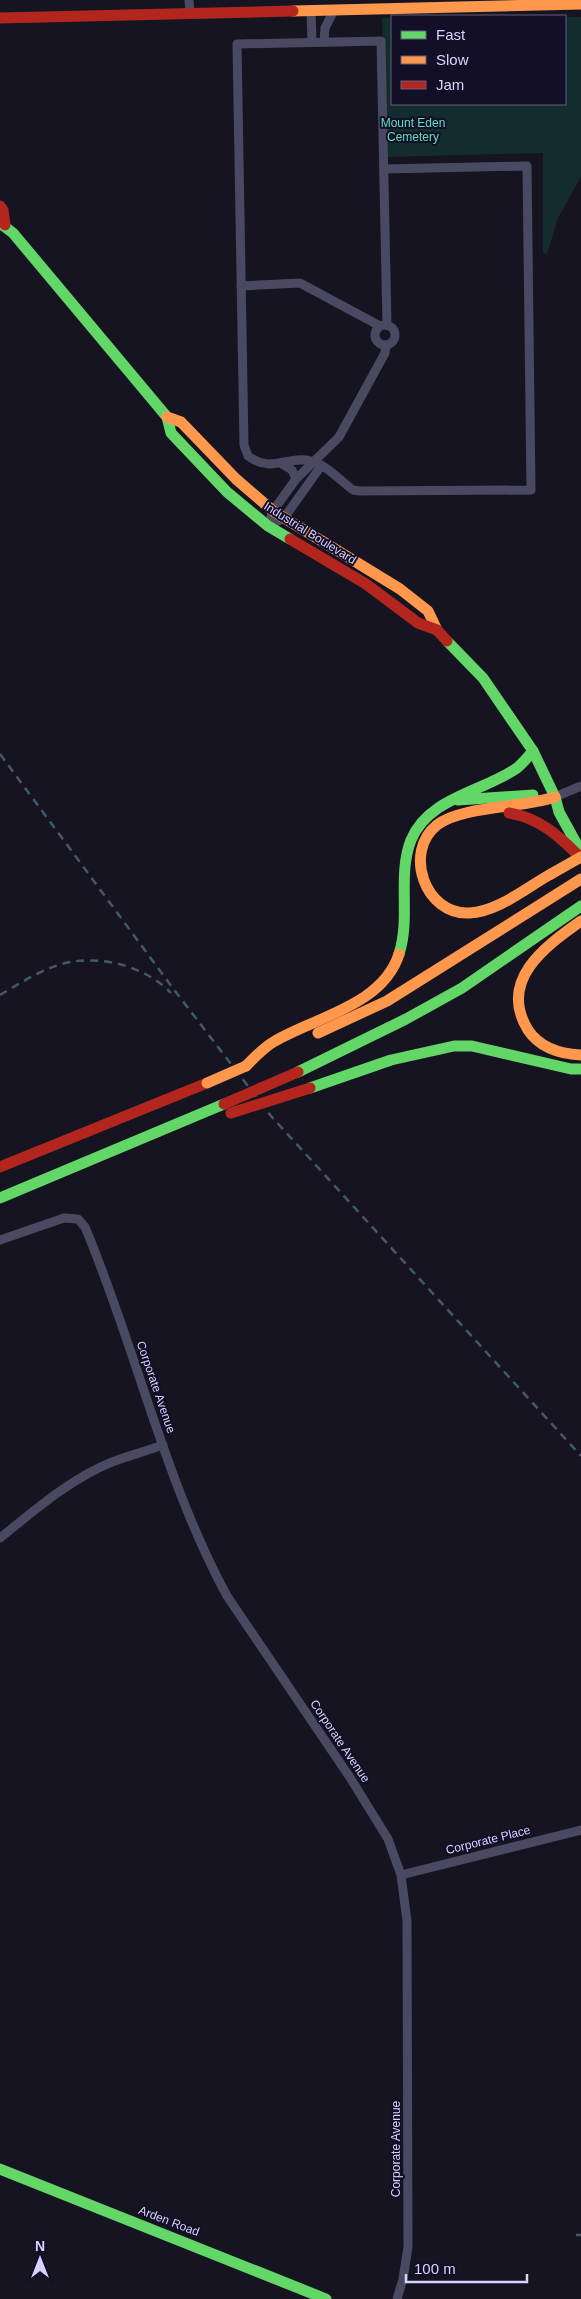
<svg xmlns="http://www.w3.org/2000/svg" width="581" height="2299" font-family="Helvetica,sans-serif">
	<rect width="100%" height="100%" fill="#161421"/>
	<polygon fill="#132c2d" points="565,17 581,17 581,177 558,218 547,254 543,253 543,153 387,157 382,18 392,18 392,104 565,104"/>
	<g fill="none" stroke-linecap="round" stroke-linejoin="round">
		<g stroke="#4a4962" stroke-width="9">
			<polyline points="189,0 190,13"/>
			<polyline points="311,11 312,42"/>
			<polyline points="324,42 325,28 334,10"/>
			<path d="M384,169L527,166L531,490L360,491L353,490C341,481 325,464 311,461C287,455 272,474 248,456L244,445L237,44L381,41C383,135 385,230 387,325"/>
			<polyline points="241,286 300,283 380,326"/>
			<circle cx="385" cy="335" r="10"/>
			<polyline points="282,464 292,470 296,479"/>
			<polyline points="268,526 273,511 296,479 339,437 385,353 386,345"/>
			<polyline points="268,526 284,518 321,466"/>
			<polyline points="555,797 581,786"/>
			<path d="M0,1240L64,1218L78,1219L85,1227C136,1348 164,1480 227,1596L349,1776L388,1839L401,1875L407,1921L408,2247L403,2279L397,2299"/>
			<path d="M0,1538C35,1510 70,1479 112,1462C128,1456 146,1451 163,1445"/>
			<polyline points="401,1875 581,1830"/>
		</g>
		<g stroke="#63d668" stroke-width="11">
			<polyline points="0,223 13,233 167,417 171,433 227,492 268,526 290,539"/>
			<polyline points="447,641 483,678 533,751 555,797 559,812 581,852"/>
			<polyline points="458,800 533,795"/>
			<path d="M399,954C411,917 397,876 411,840C429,797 483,792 517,768C523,763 528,757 533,751"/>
			<polyline points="298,1072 406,1019 462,988 581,906"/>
			<polyline points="310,1088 391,1060 454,1046 472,1046 571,1069 581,1069"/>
			<polyline points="0,1198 224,1104"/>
			<polyline points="0,2169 326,2299"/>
		</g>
		<g stroke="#ff974d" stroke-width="11">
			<polyline points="293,11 581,4"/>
			<polyline points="167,417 181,422 236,479 273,511 400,589 428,611 437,630"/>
			<path d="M551,874C527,887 498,912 469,913C425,915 403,852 437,825C461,806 523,808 555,797"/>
			<path d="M581,921C544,947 498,981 528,1030C540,1048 561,1054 581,1055"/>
			<polyline points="318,1033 387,1001 581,879"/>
			<path d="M246,1066C255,1057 264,1047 275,1041C316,1017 383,1005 399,954"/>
		</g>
		<g stroke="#b3261e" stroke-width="11">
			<polyline points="0,18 293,11"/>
			<polyline points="0,206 3,210 5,225"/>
			<polyline points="290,539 366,584 418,623 437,630 447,641"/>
			<path d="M509,813C540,818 559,836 581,858"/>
			<polyline points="0,1167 207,1083"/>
		</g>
		<g stroke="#43596b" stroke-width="2.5" stroke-dasharray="8 6" stroke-linecap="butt">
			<polyline points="0,754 175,991 271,1116 581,1456"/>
			<path d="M0,995C22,982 45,967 70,962C105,956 146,967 171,993"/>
			<polyline points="576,2235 581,2235"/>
		</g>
		<g stroke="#ff974d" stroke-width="11">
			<polyline points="551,874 581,857"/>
			<polyline points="207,1083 246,1066"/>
		</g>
		<g stroke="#b3261e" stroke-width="11">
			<polyline points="224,1104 298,1072"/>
			<polyline points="231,1113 310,1088"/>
		</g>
	</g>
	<g text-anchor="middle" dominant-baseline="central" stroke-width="4" stroke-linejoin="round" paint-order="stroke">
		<g font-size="12" fill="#5fe0c0" stroke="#130f26">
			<text x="413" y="123">Mount Eden<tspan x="413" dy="14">Cemetery</tspan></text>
		</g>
		<g font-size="12" fill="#d9d4ff" stroke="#130f26">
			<text transform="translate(310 533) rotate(32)">Industrial Boulevard</text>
			<text transform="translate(156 1387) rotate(71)">Corporate Avenue</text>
			<text transform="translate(340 1741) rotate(56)">Corporate Avenue</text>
			<text transform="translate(488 1840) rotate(-14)">Corporate Place</text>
			<text transform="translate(396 2149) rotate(-90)">Corporate Avenue</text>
			<text transform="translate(169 2221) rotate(21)">Arden Road</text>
		</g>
	</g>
	<rect x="391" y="15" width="175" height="90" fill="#130f26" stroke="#625e7d"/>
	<rect x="401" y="31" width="25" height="8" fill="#63d668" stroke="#625e7d"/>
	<text x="436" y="40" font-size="15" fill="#d9d4ff">Fast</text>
	<rect x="401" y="56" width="25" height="8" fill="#ff974d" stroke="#625e7d"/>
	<text x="436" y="65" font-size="15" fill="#d9d4ff">Slow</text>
	<rect x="401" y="81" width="25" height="8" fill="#b3261e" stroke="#625e7d"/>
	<text x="436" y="90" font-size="15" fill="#d9d4ff">Jam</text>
	<g transform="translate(40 2259)" stroke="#130f26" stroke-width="4" paint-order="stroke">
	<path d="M0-4L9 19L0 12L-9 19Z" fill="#d9d4ff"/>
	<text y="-8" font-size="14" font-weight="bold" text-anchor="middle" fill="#d9d4ff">N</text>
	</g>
	<path d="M406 2274v8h121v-8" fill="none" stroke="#d9d4ff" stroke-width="2.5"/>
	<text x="414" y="2274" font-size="15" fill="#d9d4ff" stroke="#130f26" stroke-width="4" paint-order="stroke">100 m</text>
</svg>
